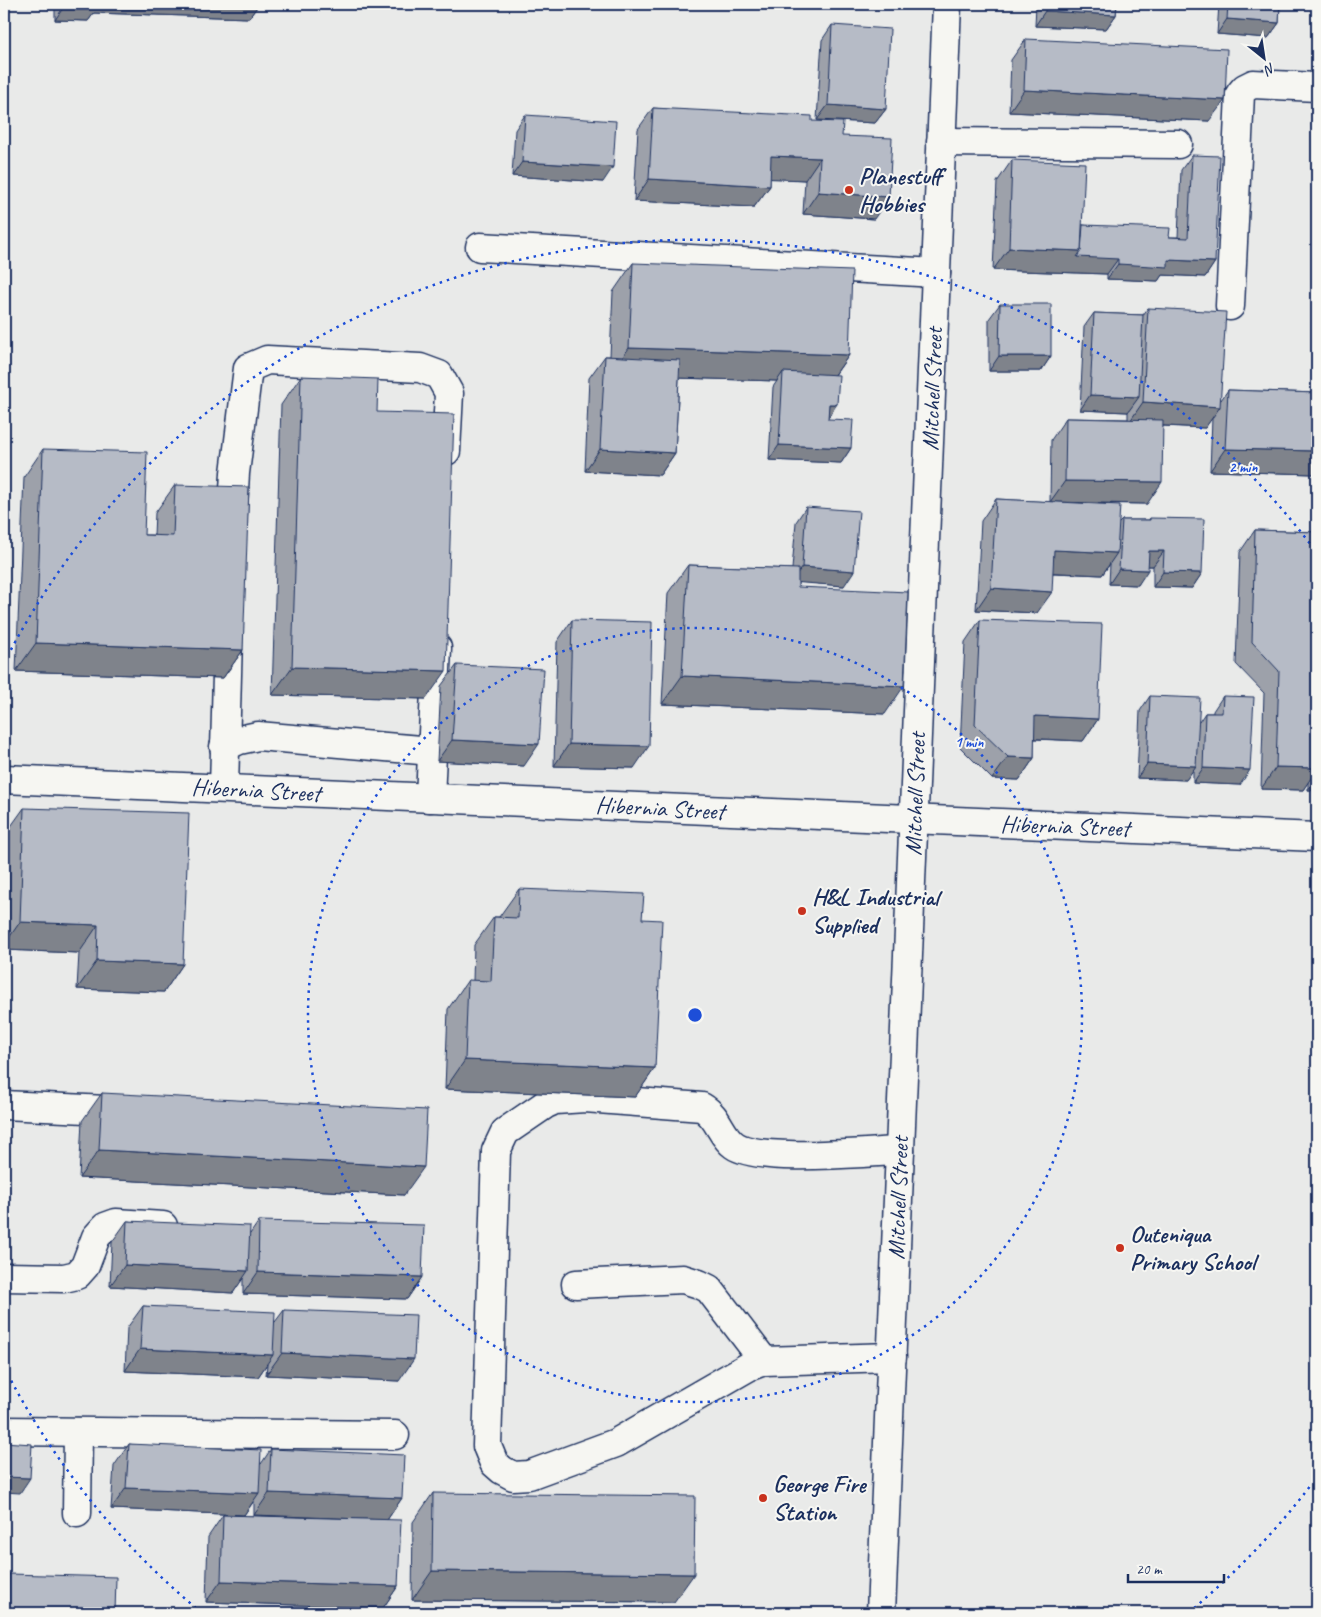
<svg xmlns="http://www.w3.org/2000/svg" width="1321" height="1617" font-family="Caveat,sans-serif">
	<rect width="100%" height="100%" fill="#e9eae9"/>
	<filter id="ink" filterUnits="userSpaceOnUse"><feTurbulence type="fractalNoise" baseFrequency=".02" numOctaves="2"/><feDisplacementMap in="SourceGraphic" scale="10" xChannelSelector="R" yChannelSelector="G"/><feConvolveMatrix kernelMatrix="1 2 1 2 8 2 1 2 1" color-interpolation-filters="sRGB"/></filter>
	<g filter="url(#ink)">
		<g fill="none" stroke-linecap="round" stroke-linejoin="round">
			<defs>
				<g id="minor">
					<polyline points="941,142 1178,144"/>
					<polyline points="480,247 936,273"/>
					<polyline points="1230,306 1240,94 1245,88 1253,84 1317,87"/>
					<polyline points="232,524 235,473 248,368 267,360 420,368 439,375 449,393 446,451"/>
					<polyline points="224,747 239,740 258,736 432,751"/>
					<polyline points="4,779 1317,837"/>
					<polyline points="224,788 228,637"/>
					<polyline points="430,798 437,648"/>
					<polyline points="4,1105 127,1111"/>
					<polyline points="4,1277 64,1278 77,1275 85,1266 96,1237 105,1227 116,1223 163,1226"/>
					<polyline points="576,1284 683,1279 699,1284 709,1289 764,1361"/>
					<path d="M892,1357L764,1361L748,1367L616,1443L529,1475L513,1476L502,1470L494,1463L487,1446L496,1151L505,1132L546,1104L555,1100L585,1098L702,1107C719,1117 720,1135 734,1145C759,1163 866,1152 900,1151"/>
					<polyline points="4,1431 395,1435"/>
					<polyline points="77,1513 78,1432"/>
					<polyline points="881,1613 947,4"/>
				</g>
			</defs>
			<use href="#minor" stroke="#1b2f5e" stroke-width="31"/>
			<use href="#minor" stroke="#f6f6f2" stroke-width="28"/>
		</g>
		<g fill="#9da1aa" stroke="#1b2f5e">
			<polygon points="55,4 259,4 249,18 94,13 88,21 55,20"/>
			<polygon points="1036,4 1117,4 1116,15 1106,29 1035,26"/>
			<polygon points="1219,4 1280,4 1279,23 1268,38 1217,34"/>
			<polygon points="832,25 886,109 875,123 817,120 822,40"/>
			<polygon points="1026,39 1209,121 1009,112 1011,60"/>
			<polygon points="653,108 812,121 842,136 874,219 803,214 805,180 770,178 770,186 754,207 634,201 638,129"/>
			<polygon points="525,115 603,182 512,176 515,130"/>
			<polygon points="1192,155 1215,262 1205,277 1162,275 1158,281 1107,279 1107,274 993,270 997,182 1012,160 1083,225 1169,237 1178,237 1181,170"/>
			<polygon points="633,263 849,355 835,375 828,417 828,419 851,448 841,463 769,460 773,387 777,381 679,378 675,453 660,475 585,471 589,378 605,356 610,356 613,292"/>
			<polygon points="1000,304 1051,356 1041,371 989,371 989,319"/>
			<polygon points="1148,308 1221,400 1228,390 1317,393 1317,468 1314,474 1210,471 1212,418 1205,428 1163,426 1147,504 1067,503 1119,523 1122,520 1149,520 1150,518 1202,573 1192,588 1153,587 1153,566 1148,566 1138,585 1109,584 1110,564 1102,575 1053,573 1037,613 976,610 981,521 996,499 1050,502 1051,440 1066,418 1128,419 1128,412 1080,410 1084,327 1094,313 1143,315"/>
			<polygon points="301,376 377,412 426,699 272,695 281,405"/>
			<polygon points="43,449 144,535 154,535 155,513 175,485 243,650 223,678 16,671 24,477"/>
			<polygon points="806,507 844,586 798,582 798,587 885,714 662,704 668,593 688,565 792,569 796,522"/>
			<polygon points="1255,530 1317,532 1317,790 1308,790 1308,782 1303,790 1261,789 1264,693 1236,664 1240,552"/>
			<polygon points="572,620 634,768 554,766 557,642"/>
			<polygon points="980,620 1098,719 1083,741 1034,739 1034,758 1019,780 992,779 960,747 965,642"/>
			<polygon points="457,665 524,766 437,761 441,686"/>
			<polygon points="1150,696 1199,722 1205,713 1213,713 1213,711 1223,696 1240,785 1193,783 1193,770 1186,780 1137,778 1140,711"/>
			<polygon points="24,808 183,964 164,992 77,989 79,953 4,950 4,836"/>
			<polygon points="519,889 642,919 655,1068 635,1097 445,1089 448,1009 468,980 473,981 474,945 494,917 499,917"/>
			<polygon points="102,1093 404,1195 79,1178 82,1121"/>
			<polygon points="127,1221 250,1234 259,1221 422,1277 407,1299 243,1294 243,1278 233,1293 110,1286 112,1242"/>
			<polygon points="143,1306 275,1322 284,1310 399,1381 266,1375 267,1364 258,1377 125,1371 127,1328"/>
			<polygon points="129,1444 261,1464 271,1449 402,1498 387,1520 398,1586 383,1608 206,1602 208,1537 223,1515 357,1519 254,1515 254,1501 244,1515 111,1509 114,1466"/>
			<polygon points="433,1493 674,1602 412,1600 413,1522"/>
			<polygon points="9,1574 115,1613 4,1613 4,1582"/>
		</g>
		<g fill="#7f838b" stroke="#1b2f5e">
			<polygon points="95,4 259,4 249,18 94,13 88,21 55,20 65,5"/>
			<polygon points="1045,11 1116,15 1106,29 1035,26"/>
			<polygon points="1227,19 1279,23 1268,38 1217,34"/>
			<polygon points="1024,90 1225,100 1209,121 1009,112"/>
			<polygon points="828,105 886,109 875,123 817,120"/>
			<polygon points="771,156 820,158 805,180 756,178"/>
			<polygon points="522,162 613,167 603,182 512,176"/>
			<polygon points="649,179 770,186 754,207 634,201"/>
			<polygon points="818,192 889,197 874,219 803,214"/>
			<polygon points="1009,248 1081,251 1118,259 1107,274 993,270"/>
			<polygon points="1168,260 1215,262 1205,277 1162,275 1158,281 1107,279 1118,264"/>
			<polygon points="629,348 849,355 829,383 783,372 777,381 609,376"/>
			<polygon points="999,356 1051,356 1041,371 989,371"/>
			<polygon points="1090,395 1139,397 1128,412 1080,410"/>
			<polygon points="1143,402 1220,407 1205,428 1128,424"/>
			<polygon points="829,404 837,404 827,419"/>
			<polygon points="779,445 851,448 841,463 769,460"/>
			<polygon points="600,449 675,453 660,475 585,471"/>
			<polygon points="1225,449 1317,451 1317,468 1314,474 1210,471"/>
			<polygon points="1065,481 1162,482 1147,504 1050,502"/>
			<polygon points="1054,550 1117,553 1102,575 1039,572"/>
			<polygon points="1149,551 1164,551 1153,566 1139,566"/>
			<polygon points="802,567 854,571 844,586 791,582"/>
			<polygon points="1119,569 1148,570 1138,585 1109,584"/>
			<polygon points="1163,572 1202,573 1192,588 1153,587"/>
			<polygon points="991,588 1052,592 1037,613 976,610"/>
			<polygon points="36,643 243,650 223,678 16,671"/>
			<polygon points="292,667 446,671 426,699 272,695"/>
			<polygon points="682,676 904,686 885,714 662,704"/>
			<polygon points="1035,716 1098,719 1083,741 1020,738"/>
			<polygon points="452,740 539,744 524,766 437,761"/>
			<polygon points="569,744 649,746 634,768 554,766"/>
			<polygon points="1008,757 1034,758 1019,780 992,779"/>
			<polygon points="1147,764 1196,766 1186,780 1137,778"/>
			<polygon points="1276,767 1317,768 1317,769 1303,790 1261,789"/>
			<polygon points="1203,768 1250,770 1240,785 1193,783"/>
			<polygon points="1317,776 1317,790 1308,790"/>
			<polygon points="20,922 98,925 79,953 4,950 4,945"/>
			<polygon points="97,961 183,964 164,992 77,989"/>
			<polygon points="465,1060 655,1068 635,1097 445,1089"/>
			<polygon points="99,1150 424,1167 404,1195 79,1178"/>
			<polygon points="125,1265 248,1271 233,1293 110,1286"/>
			<polygon points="258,1272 422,1277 407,1299 243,1294"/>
			<polygon points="140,1349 273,1355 258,1377 125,1371"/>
			<polygon points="282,1353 414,1359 399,1381 266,1375"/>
			<polygon points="4,1477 30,1478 20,1493 4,1492"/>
			<polygon points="126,1488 259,1493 244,1515 111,1509"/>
			<polygon points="269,1493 402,1498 387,1520 254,1515"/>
			<polygon points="432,1571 694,1574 674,1602 412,1600"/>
			<polygon points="221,1581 398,1586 383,1608 206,1602"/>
		</g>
		<g fill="#b6bbc6" stroke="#1b2f5e">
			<polygon points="65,4 99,4 99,6 65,5"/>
			<polygon points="1046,4 1117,4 1116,15 1045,11"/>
			<polygon points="1228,4 1280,4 1279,23 1227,19"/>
			<polygon points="832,25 890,29 886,109 828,105"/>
			<polygon points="1026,39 1227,49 1225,100 1024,90"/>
			<polygon points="653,108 812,116 812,121 843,122 842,136 892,138 889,197 818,192 820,158 771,156 770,186 649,179"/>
			<polygon points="525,115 616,121 613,167 522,162"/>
			<polygon points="1192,155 1220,156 1215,262 1168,260 1168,267 1118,264 1118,259 1077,257 1081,251 1083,225 1170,228 1169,237 1188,238"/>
			<polygon points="1012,160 1085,163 1081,251 1009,248"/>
			<polygon points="633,263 852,271 849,355 629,348"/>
			<polygon points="1000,304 1051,304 1051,356 999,356"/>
			<polygon points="1148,308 1226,312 1220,407 1143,402"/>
			<polygon points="1094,313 1143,315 1139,397 1090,395"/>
			<polygon points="605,356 680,360 675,453 600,449"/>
			<polygon points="783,372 839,375 837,404 829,404 828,419 853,420 851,448 779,445"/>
			<polygon points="301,376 378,379 377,412 454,414 446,671 292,667"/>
			<polygon points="1228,390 1317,393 1317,451 1225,449"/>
			<polygon points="1066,418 1163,420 1162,482 1065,481"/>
			<polygon points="43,449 147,452 144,535 173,536 175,485 249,487 243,650 36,643"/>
			<polygon points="996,499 1120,505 1117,553 1054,550 1052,592 991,588"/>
			<polygon points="806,507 859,511 854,571 802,567"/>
			<polygon points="1150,518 1204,519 1202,573 1163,572 1164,551 1149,551 1148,570 1119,569 1122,520 1150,520"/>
			<polygon points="1255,530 1317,532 1317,768 1276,767 1279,671 1252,642"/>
			<polygon points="688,565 798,569 798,587 908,592 904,686 682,676"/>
			<polygon points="572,620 652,622 649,746 569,744"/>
			<polygon points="980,620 1102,624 1098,719 1035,716 1034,758 1008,757 975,725"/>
			<polygon points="457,665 544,669 539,744 452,740"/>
			<polygon points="1150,696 1200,698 1196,766 1147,764"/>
			<polygon points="1223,696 1254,697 1250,770 1203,768 1205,713 1222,713"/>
			<polygon points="24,808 189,813 183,964 97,961 98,925 20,922"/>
			<polygon points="519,889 644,894 642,919 662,920 655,1068 465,1060 468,980 491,981 494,917 518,918"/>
			<polygon points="102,1093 427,1110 424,1167 99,1150"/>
			<polygon points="127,1221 250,1226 248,1271 125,1265"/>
			<polygon points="259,1221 424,1225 422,1277 258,1272"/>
			<polygon points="143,1306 275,1312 273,1355 140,1349"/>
			<polygon points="284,1310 416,1315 414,1359 282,1353"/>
			<polygon points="4,1442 32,1444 30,1478 4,1477"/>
			<polygon points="129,1444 261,1450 259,1493 126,1488"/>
			<polygon points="271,1449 404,1455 402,1498 269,1493"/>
			<polygon points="433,1493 695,1496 694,1574 432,1571"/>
			<polygon points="223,1515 401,1520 398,1586 221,1581"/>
			<polygon points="9,1574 116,1577 115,1613 8,1613"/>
		</g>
	</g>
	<g fill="none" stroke="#1d4ed8" stroke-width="2.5" stroke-dasharray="2.5 5">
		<circle cx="695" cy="1015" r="387"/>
		<path d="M1314 1481A775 775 0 0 1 1188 1613M202 1613A775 775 0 0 1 4 1367M4 663A775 775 0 0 1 1314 549"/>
	</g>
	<g fill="#c8321e" stroke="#f6f6f2" stroke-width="2">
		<circle cx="849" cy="190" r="5"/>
		<circle cx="802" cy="911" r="5"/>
		<circle cx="1120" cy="1248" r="5"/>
		<circle cx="763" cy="1498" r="5"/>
	</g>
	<g text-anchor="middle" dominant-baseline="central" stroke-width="4" stroke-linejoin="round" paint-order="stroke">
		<g font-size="24" font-weight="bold" fill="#1b2f5e" stroke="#f6f6f2" text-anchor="start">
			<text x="859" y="176">Planestuff<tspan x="859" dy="28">Hobbies</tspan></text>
			<text x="812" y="897">H&amp;L Industrial<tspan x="812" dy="28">Supplied</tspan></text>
			<text x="1130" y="1234">Outeniqua<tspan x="1130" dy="28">Primary School</tspan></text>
			<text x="773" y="1484">George Fire<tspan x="773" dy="28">Station</tspan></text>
		</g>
		<g font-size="24" fill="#1b2f5e" stroke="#f6f6f2">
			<text transform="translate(932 389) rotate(-88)">Mitchell Street</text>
			<text transform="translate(256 790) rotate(3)">Hibernia Street</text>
			<text transform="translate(915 794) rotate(-88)">Mitchell Street</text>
			<text transform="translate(660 808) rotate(3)">Hibernia Street</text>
			<text transform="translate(1065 826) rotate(2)">Hibernia Street</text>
			<text transform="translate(898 1198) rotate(-88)">Mitchell Street</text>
		</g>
	</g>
	<circle cx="695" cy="1015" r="8" fill="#1d4ed8" stroke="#f6f6f2" stroke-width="2.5"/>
	<g font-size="15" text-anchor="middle" font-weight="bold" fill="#1d4ed8" stroke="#f6f6f2" stroke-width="4" stroke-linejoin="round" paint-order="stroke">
		<text x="1243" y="472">2 min</text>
		<text x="969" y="747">1 min</text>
	</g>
	<rect width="1321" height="1617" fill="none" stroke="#f6f6f2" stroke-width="20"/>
	<rect x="10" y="10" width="1301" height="1597" fill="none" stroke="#1b2f5e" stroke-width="2" filter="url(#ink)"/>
	<g transform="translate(1264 58) rotate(150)" stroke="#f6f6f2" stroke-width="4" paint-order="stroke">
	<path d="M0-4L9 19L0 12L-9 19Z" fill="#1b2f5e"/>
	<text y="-8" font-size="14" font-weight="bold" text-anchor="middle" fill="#1b2f5e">N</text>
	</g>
	<path d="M1128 1574v8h96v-8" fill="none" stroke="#1b2f5e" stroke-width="2.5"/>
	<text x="1136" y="1574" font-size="15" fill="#1b2f5e" stroke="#f6f6f2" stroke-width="4" paint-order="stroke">20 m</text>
</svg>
